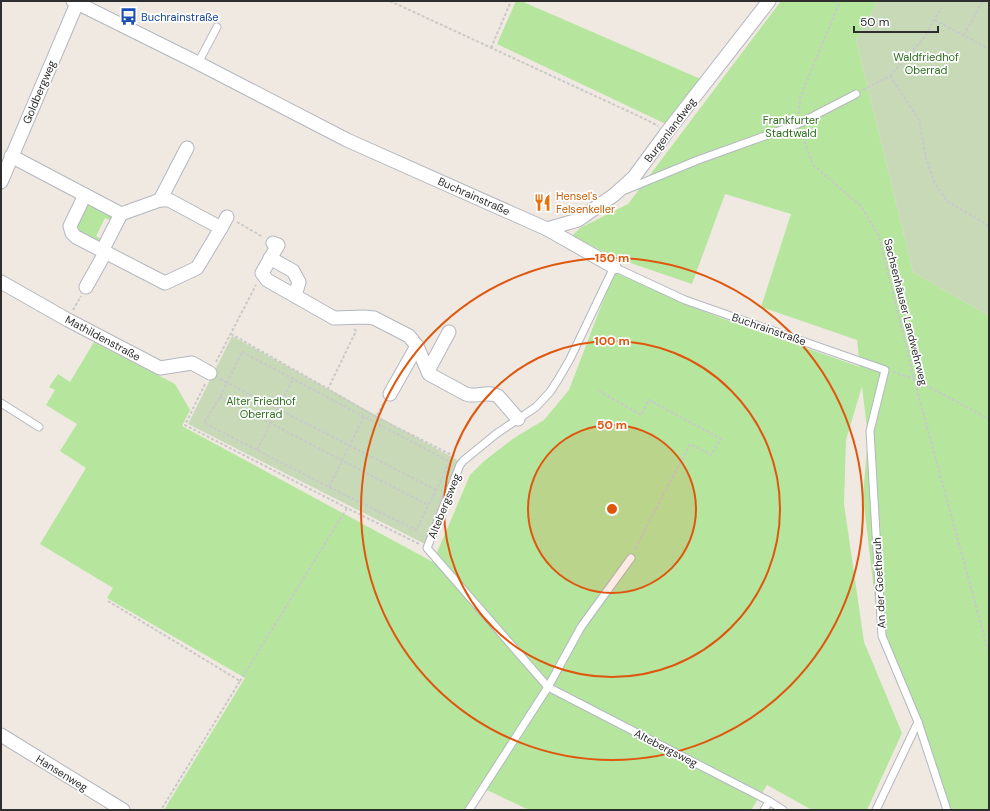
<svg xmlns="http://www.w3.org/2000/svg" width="990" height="811" font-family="'DM Sans',sans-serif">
	<rect width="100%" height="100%" fill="#efe9e1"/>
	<g fill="#b6e59e">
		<polygon points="516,1 521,1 703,80 668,125 497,44"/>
		<polygon points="781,1 878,1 856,40 913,272 989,316 989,810 950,810 918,723 879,634 863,496 868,437 862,386 846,440 844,504 864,642 902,733 867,810 812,810 767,785 751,810 529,810 487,790 476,791 464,810 164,810 245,678 107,598 113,588 40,544 86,468 60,451 77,424 46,405 55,390 49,387 58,374 70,382 94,342 175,384 190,410 182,426 433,562 470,475 483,462 514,438 544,420 569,390 614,272 685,304 721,318 860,367 857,340 761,307 791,214 725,194 692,284 616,258 572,236 580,228 628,204"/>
		<polygon points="89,204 112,215 112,221 105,218 96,236 103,240 99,243 75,229 87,205"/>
	</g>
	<g fill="#c8d9b8">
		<polygon points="878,1 989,1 989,316 913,272 856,40"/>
		<polygon points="232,336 459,461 425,544 188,424"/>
	</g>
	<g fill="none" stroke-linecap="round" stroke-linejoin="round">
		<defs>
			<g id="service">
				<polyline points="198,63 217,27"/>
				<polyline points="625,190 698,160 798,124 856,94"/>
				<polyline points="1,403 39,427"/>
				<polyline points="469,810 548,687 581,627 631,558"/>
				<polyline points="764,810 769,801"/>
				<polyline points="783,810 769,801 548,687 427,548 460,465 463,461 496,434 536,407 550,392 559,378 570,359 614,267 685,300 885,370 870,431 882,636 918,722 947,810"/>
				<polyline points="876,810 918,722"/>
			</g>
			<g id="minor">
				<polyline points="73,1 198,63 347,140 547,229 614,267"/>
				<polyline points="11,156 121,214"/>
				<polyline points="1,182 78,1"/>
				<polyline points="85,195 70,226 72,233 76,237 165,283 197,268 221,228"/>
				<polyline points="160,200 169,200 221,228 227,217"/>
				<polyline points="547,229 578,220 614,195 634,177 667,132 769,1"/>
				<path d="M273,243L278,245L262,273L267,280L334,318L364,317L374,318L409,336L417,346L429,374L464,393C465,394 469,395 471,395C480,396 488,391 498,396L518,419"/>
				<polyline points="102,251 121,214 160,200 187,148"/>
				<polyline points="270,258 293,271 299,282 295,296"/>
				<polyline points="1,282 68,320 160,368 192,363 210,373"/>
				<polyline points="86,287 105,253"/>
				<polyline points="428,371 449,332"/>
				<polyline points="390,394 417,346"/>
				<polyline points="1,735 123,810"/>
			</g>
		</defs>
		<use href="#service" stroke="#b4b7c1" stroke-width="9"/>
		<use href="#minor" stroke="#b4b7c1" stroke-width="15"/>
		<g stroke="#c9c9c9" stroke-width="2" stroke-dasharray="3 2" stroke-linecap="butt">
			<polyline points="390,1 647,120 658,126"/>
			<polyline points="935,20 989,49"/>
			<polyline points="964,35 983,1"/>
			<polyline points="491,48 511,1"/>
			<polyline points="890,76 919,120 926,158 935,184 947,201 989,226"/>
			<polyline points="863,90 890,76 923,39 941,8"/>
			<polyline points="799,114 800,98 840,1"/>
			<polyline points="801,132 813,165 861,206 879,236 914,379 989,654"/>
			<polyline points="237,222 263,237"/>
			<polyline points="73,310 81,296"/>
			<polyline points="354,329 356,331 328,389 376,417 384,403"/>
			<polyline points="231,334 328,389"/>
			<polygon points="242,352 450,462 416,530 329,487 204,423 220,397"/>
			<polyline points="216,362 256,285"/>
			<polyline points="893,372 914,379 989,419"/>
			<polyline points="220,379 436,490"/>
			<polyline points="205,384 185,425 347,508 419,544"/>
			<polyline points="599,391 641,415 649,400 721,439 711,455 690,444 634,551"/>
			<polyline points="220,397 428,505"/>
			<polyline points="376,417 456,457"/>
			<polyline points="257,450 293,379"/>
			<polyline points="329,487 364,416"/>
			<polyline points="108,601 240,681 161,810"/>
			<polyline points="240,681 347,508"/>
		</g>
		<use href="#service" stroke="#fff" stroke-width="7"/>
		<use href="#minor" stroke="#fff" stroke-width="13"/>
	</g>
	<circle cx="612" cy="509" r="84" fill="#df570e" fill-opacity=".12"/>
	<g fill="none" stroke="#df570e" stroke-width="2">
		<circle cx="612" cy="509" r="84"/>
		<circle cx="612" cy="509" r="168"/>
		<circle cx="612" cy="509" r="251"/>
	</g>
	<defs>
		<symbol id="bus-bare" viewBox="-9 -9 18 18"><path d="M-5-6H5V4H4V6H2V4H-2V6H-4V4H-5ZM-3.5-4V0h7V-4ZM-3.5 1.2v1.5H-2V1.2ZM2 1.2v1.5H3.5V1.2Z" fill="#1a4fb4" stroke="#fff" stroke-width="2.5" paint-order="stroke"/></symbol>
		<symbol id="restaurant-bare" viewBox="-9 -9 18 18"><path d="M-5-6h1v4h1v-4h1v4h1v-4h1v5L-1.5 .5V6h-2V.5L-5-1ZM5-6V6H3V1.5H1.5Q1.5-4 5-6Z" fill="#e8710a" stroke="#fff" stroke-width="2.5" paint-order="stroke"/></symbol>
	</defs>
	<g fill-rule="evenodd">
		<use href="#bus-bare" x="116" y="4" width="25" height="25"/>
		<use href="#restaurant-bare" x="530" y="190" width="25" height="25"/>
	</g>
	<g text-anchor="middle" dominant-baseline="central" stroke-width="3.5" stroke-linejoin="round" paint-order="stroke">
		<g font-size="11" fill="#164399" stroke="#fff" text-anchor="start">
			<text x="141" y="17">Buchrainstraße</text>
		</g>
		<g font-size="11" fill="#2c6e1b" stroke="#fff">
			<text x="926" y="57">Waldfriedhof<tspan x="926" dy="13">Oberrad</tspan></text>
			<text x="791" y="120">Frankfurter<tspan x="791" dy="13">Stadtwald</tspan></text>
			<text x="261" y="401">Alter Friedhof<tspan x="261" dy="13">Oberrad</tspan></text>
		</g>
		<g font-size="11" fill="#2e2e2e" stroke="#fff">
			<text transform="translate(39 92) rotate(-67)">Goldbergweg</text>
			<text transform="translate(670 130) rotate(-53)">Burgenlandweg</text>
			<text transform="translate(474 196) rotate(24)">Buchrainstraße</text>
			<text transform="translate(906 312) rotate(76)">Sachsenhäuser Landwehrweg</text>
			<text transform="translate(769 329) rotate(19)">Buchrainstraße</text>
			<text transform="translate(103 338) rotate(28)">Mathildenstraße</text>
			<text transform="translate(444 506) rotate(-68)">Altebergsweg</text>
			<text transform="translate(879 583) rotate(-93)">An der Goetheruh</text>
			<text transform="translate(666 748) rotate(27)">Altebergsweg</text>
			<text transform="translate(62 773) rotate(32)">Hansenweg</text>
		</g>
		<g font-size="11" fill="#c56008" stroke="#fff" text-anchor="start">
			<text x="556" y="196">Hensel's<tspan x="556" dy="13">Felsenkeller</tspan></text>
		</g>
	</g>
	<circle cx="612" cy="509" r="6" fill="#df570e" stroke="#fff" stroke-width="2"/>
	<g font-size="12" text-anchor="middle" font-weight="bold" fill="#df570e" stroke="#fff" stroke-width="3.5" stroke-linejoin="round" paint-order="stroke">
		<text x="612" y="262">150 m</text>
		<text x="612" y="345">100 m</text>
		<text x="612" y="429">50 m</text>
	</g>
	<rect width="990" height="811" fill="none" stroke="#2e2e2e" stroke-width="4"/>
	<path d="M854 26v6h84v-6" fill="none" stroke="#2e2e2e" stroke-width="2"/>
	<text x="860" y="26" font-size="12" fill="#2e2e2e" stroke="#ffffff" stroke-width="3" paint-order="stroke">50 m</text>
</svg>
